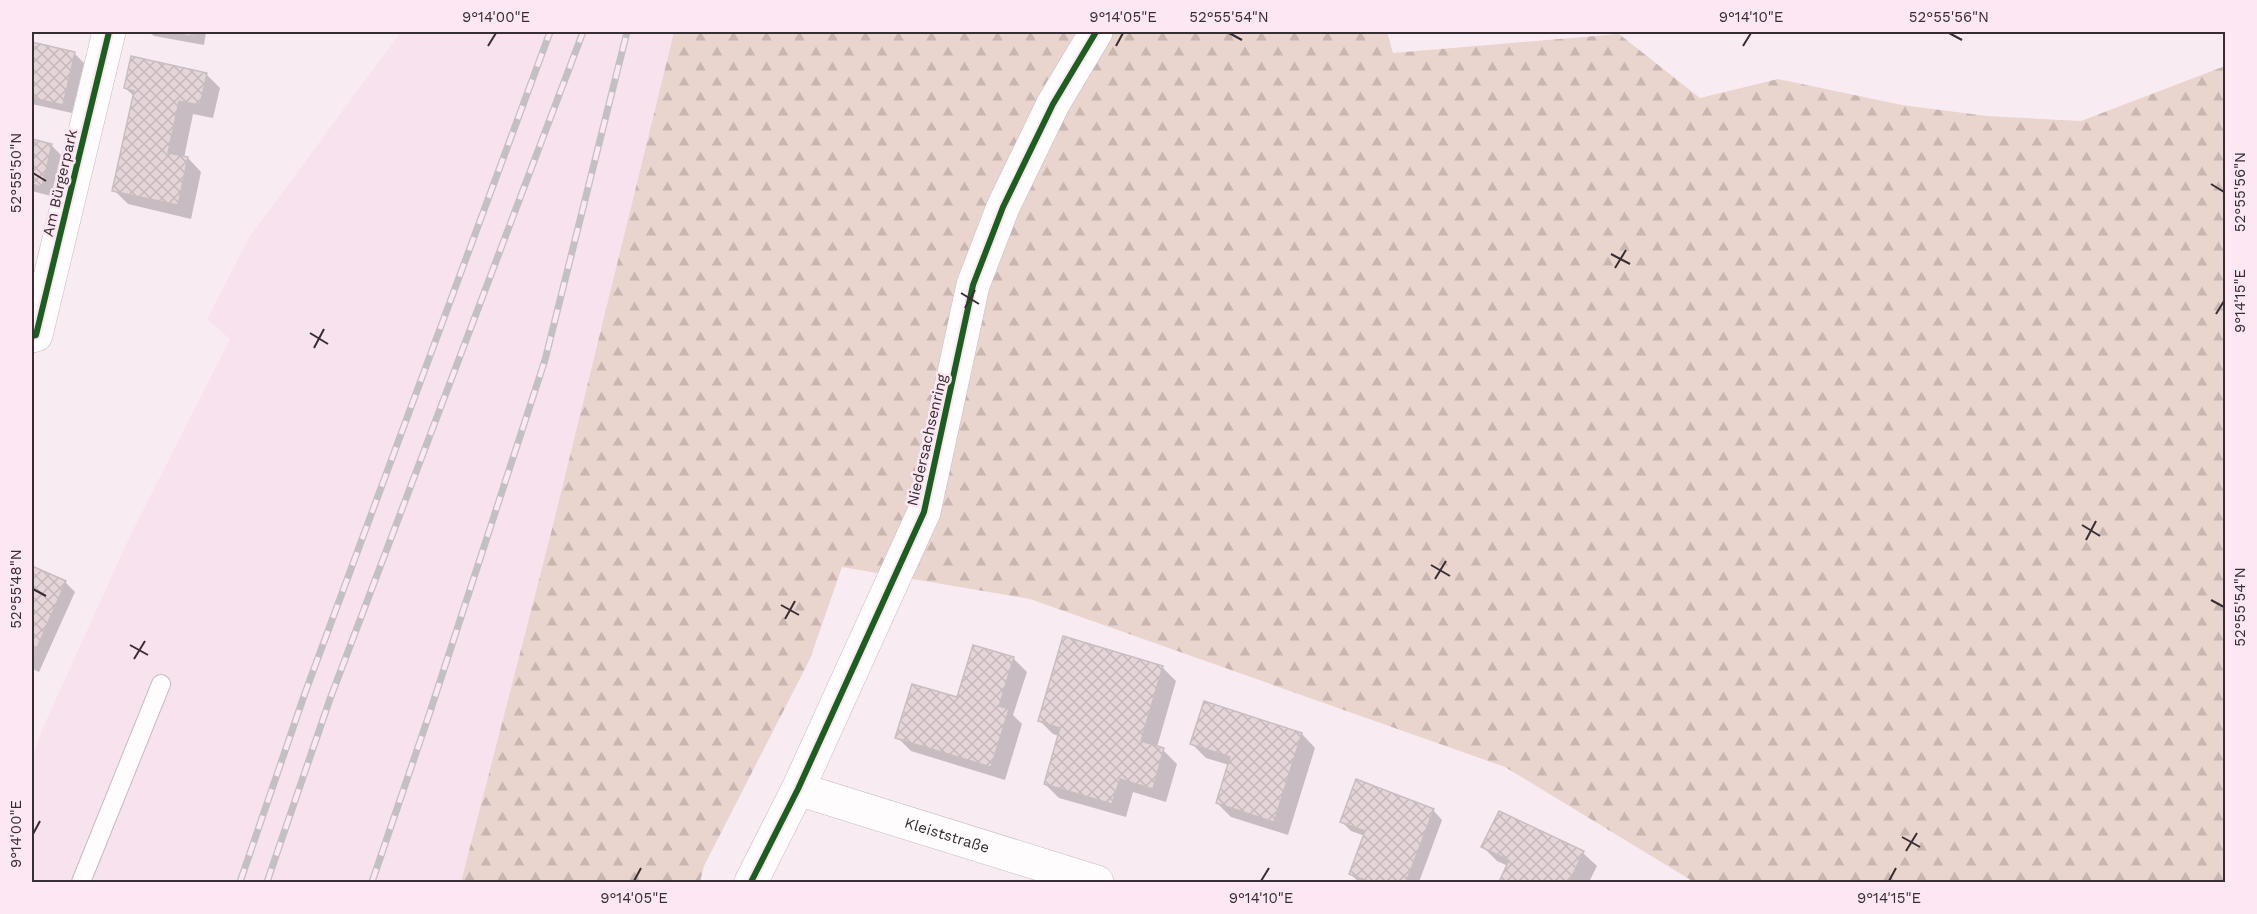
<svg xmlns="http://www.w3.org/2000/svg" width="2257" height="914" font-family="'Work Sans',sans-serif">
	<defs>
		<pattern id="forest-firs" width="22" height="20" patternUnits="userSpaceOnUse" patternTransform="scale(1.5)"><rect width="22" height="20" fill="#ead4ce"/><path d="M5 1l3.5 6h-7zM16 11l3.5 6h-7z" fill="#c9b6b1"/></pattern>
		<pattern id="building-cross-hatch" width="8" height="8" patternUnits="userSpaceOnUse" patternTransform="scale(1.5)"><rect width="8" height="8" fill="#e5d5d9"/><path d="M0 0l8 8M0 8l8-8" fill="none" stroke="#c5b7bb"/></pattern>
	</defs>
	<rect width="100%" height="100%" fill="#f8ecf2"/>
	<polygon fill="#f7e2ee" points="401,32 674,32 552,529 461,882 32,882 32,759 42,730 129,538 230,339 207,319 250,236"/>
	<polygon fill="url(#forest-firs)" points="674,32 1387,32 1393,53 1619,34 1700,98 1778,79 1902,105 1987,116 2081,121 2225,66 2225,882 1694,882 1505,767 1030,599 842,567 810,659 704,866 700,882 461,882 552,529"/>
	<g fill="#0003">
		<polygon points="149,32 206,32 204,45 154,36"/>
		<polygon points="32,43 74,53 84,63 72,113 32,104"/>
		<polygon points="206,74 220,88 213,118 193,114 184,158 188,158 201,172 191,219 128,204 114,190 135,97 125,88"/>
		<polygon points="32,141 52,146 61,155 51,196 32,191"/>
		<polygon points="32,568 65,582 75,592 39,672 32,669"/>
		<polygon points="1013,658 1027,672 1013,715 1022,724 1005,780 911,751 897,737 958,699"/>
		<polygon points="1162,667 1176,681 1157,747 1163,750 1177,764 1166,802 1133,792 1126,817 1059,798 1045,784 1059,736 1053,734 1039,720"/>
		<polygon points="1302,734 1315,748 1288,835 1231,817 1217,803 1229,765 1206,758 1192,744"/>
		<polygon points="1433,810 1442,820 1419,882 1359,882 1350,874 1365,836 1351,831 1341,821"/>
		<polygon points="1483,847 1583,853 1597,866 1589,882 1500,882 1508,866 1497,861"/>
	</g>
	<g fill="url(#building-cross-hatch)" stroke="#c8bec0" stroke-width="1.5">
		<polygon points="168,32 196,32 195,37"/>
		<polygon points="32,42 75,52 63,105 32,98"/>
		<polygon points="131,56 207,73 200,105 179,101 168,153 188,157 178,205 112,191 134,91 124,88"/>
		<polygon points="32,139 52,144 42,187 32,184"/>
		<polygon points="32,566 66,581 32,659"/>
		<polygon points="1063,636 1163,666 1141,741 1164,748 1153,789 1120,779 1112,804 1044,784 1060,728 1038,721"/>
		<polygon points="973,645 1014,657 999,706 1009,709 991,767 895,738 912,684 957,697"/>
		<polygon points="1204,701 1302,733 1274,822 1216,803 1230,757 1190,744"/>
		<polygon points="1356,779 1434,809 1406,882 1371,882 1349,874 1365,831 1340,822"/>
		<polygon points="1499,811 1584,851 1569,882 1499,882 1509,860 1481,847"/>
	</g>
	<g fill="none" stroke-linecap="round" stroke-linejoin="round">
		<defs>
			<polyline id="service" points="81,882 161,684"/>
			<g id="minor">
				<polyline points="32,336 36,335 109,32"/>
				<path id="s1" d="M798,789L1097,882"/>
				<polyline points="751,882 798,789 924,512 973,285 1003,207 1053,104 1096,32"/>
			</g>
		</defs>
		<use href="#service" stroke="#c5bcc1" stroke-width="20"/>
		<use href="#minor" stroke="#c5bcc1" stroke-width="34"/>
		<use href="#service" stroke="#fefcfd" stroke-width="18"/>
		<use href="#minor" stroke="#fefcfd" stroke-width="33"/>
		<defs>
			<g id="rail">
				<polyline points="240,882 305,693 550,32"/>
				<polyline points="267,882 330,699 583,32"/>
				<polyline points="372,882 429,715 545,360 627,32"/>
			</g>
		</defs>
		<use href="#rail" stroke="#c2c0c2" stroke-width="7"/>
		<use href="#rail" stroke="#fde7f3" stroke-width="4.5" stroke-dasharray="14" stroke-linecap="butt"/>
		<defs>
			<g id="cycleway">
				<polyline points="32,336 36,335 109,32"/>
				<polyline points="751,882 798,789 924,512 973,285 1003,207 1053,104 1096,32"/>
			</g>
		</defs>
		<use href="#cycleway" stroke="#fde7f3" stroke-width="10"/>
		<use href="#cycleway" stroke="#1b5e20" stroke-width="6"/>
	</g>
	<path fill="none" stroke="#372e33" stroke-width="2" d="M1229,33L1242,40M1949,33L1962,40M488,46L496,33M1116,46L1123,33M1743,46L1751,33M33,173L46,181M2211,184L2224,192M1611,254L1630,264M1615,268L1626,250M961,293L979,304M965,308L975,290M2216,314L2224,301M310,333L328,344M314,348L324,329M2082,525L2100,536M2086,540L2096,521M1431,565L1450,576M1435,579L1446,561M33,589L46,596M2211,600L2224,607M781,605L799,615M785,619L795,601M130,645L148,655M134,659L145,641M33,834L40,821M1902,837L1920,847M1906,851L1917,833M634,881L641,868M1261,881L1269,868M1889,881L1896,868"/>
	<g text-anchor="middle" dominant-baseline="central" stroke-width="5" stroke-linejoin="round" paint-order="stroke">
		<g font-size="15" fill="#372e33" stroke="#fde7f3">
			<text transform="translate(60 183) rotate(-77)">Am Bürgerpark</text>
			<text transform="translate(927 440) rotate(-77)">Niedersachsenring</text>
			<text stroke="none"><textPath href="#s1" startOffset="156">Kleiststraße</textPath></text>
		</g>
	</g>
	<rect width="2257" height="914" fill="none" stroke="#fde7f3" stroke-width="66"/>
	<rect x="33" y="33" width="2191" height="848" fill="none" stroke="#372e33" stroke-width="2"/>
	<g font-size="15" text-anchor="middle" fill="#372e33">
		<text x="496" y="22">9°14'00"E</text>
		<text x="1123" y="22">9°14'05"E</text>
		<text x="1229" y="22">52°55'54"N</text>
		<text x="1751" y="22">9°14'10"E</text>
		<text x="1949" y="22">52°55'56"N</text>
		<text transform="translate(16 173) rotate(-90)" y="5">52°55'50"N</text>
		<text transform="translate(2240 192) rotate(-90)" y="5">52°55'56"N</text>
		<text transform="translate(2240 301) rotate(-90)" y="5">9°14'15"E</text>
		<text transform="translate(16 589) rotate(-90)" y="5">52°55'48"N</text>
		<text transform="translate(2240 607) rotate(-90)" y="5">52°55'54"N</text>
		<text transform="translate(16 834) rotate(-90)" y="5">9°14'00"E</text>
		<text x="634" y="903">9°14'05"E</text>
		<text x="1261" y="903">9°14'10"E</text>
		<text x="1889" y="903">9°14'15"E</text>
	</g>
</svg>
